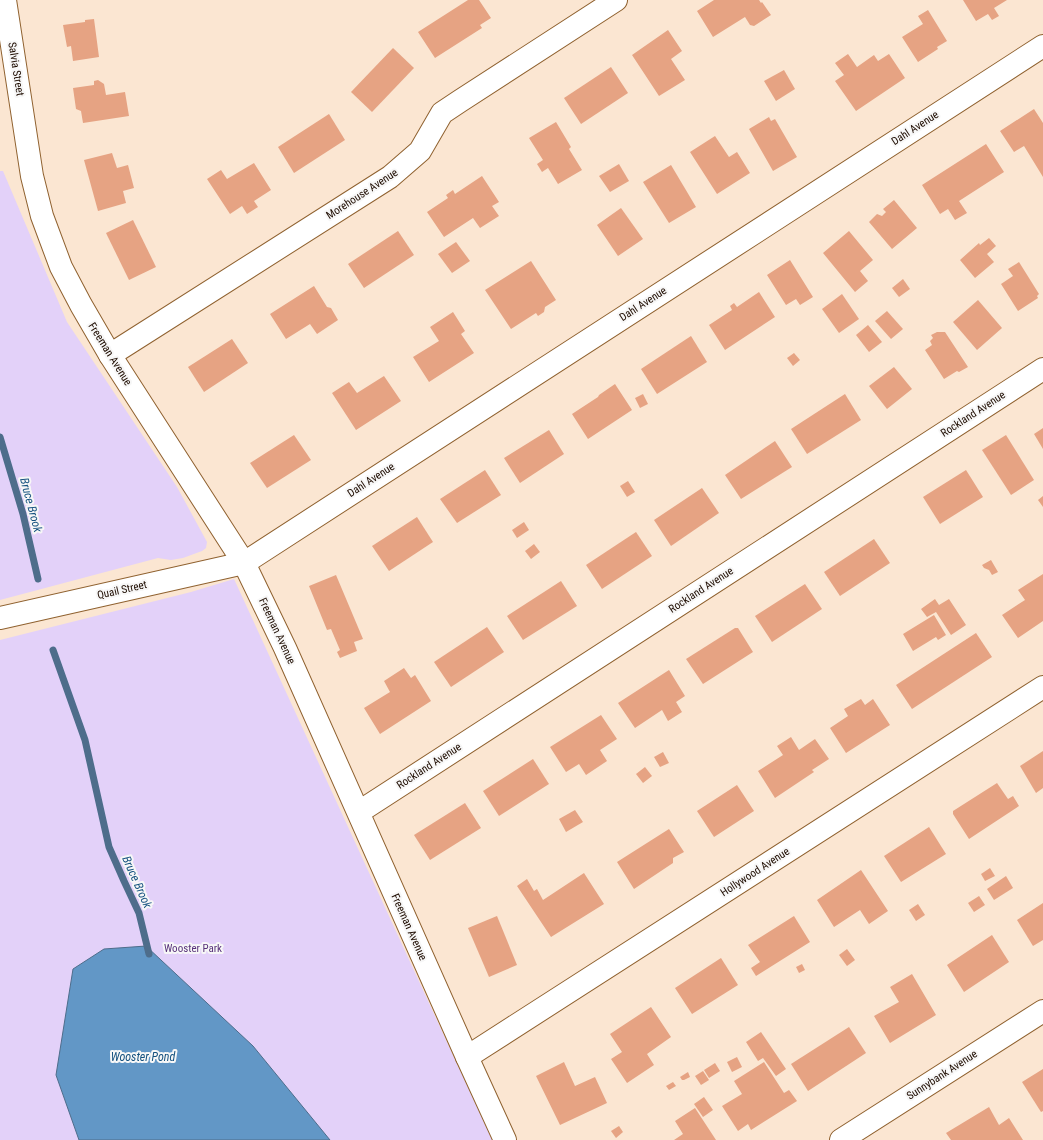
<svg xmlns="http://www.w3.org/2000/svg" width="1043" height="1140" font-family="'Roboto Condensed',sans-serif">
	<rect width="100%" height="100%" fill="#fbe6d2"/>
	<g fill="#e3d1f9">
		<polygon points="0,171 3,171 67,322 177,487 207,542 206,548 202,551 183,558 171,560 158,558 0,600"/>
		<polygon points="234,579 492,1140 0,1140 0,640 191,592"/>
	</g>
	<polygon fill="#6297c6" stroke="#4e6d8b" points="146,946 253,1046 330,1140 79,1140 56,1075 73,969 104,949"/>
	<g fill="none" stroke-linecap="round" stroke-linejoin="round">
		<g stroke="#4e6d8b" stroke-width="7">
			<polyline points="0,437 23,514 38,579"/>
			<polyline points="53,650 85,740 109,847 124,881 139,913 149,954"/>
		</g>
	</g>
	<g fill="#e6a383">
		<polygon points="468,0 479,0 491,18 480,25 482,28 435,58 418,32"/>
		<polygon points="714,0 759,0 761,3 762,2 771,15 754,26 750,25 745,17 713,37 697,11"/>
		<polygon points="963,0 1007,0 994,8 999,16 992,20 988,14 976,21"/>
		<polygon points="928,10 947,41 937,47 938,49 918,62 902,37 923,24 918,16"/>
		<polygon points="94,19 99,57 73,61 71,46 67,47 63,25 85,22 85,20"/>
		<polygon points="668,30 682,51 671,59 685,80 659,96 632,55"/>
		<polygon points="393,48 414,68 372,112 351,92"/>
		<polygon points="848,54 857,67 874,55 878,61 889,54 905,78 856,111 835,81 844,75 835,63"/>
		<polygon points="611,67 628,93 581,124 564,98"/>
		<polygon points="784,70 795,89 776,101 764,81"/>
		<polygon points="98,80 104,84 106,95 125,92 129,116 83,123 81,111 76,109 73,88 94,85 94,81"/>
		<polygon points="1034,109 1043,123 1043,177 1024,146 1014,152 1000,131"/>
		<polygon points="329,114 345,140 294,173 278,147"/>
		<polygon points="769,117 771,121 775,119 797,157 773,171 749,129"/>
		<polygon points="556,122 571,147 569,149 582,170 558,184 548,168 542,172 537,164 543,160 529,138"/>
		<polygon points="715,136 729,157 737,152 750,173 717,194 690,152"/>
		<polygon points="986,144 1004,172 959,201 967,213 955,220 948,209 940,214 922,185"/>
		<polygon points="112,153 117,168 128,165 134,188 123,191 126,203 98,211 84,160"/>
		<polygon points="254,163 271,190 254,201 258,207 247,214 242,206 230,214 207,179 221,170 227,179"/>
		<polygon points="619,164 629,181 610,192 599,176"/>
		<polygon points="671,165 696,207 669,223 643,182"/>
		<polygon points="482,176 499,202 492,206 499,216 480,228 473,218 444,237 427,212 448,198 446,195 453,190 455,194"/>
		<polygon points="894,200 917,228 892,249 869,222 877,214 882,216 886,212 883,209"/>
		<polygon points="621,208 643,239 618,256 597,225"/>
		<polygon points="133,220 156,267 129,280 106,233"/>
		<polygon points="398,231 414,255 364,288 348,264"/>
		<polygon points="849,231 873,260 860,271 868,281 855,292 823,253"/>
		<polygon points="989,238 996,246 987,254 994,262 975,278 960,260 979,243 980,245"/>
		<polygon points="456,242 470,261 452,273 438,254"/>
		<polygon points="790,260 813,297 800,305 796,299 786,305 767,275"/>
		<polygon points="531,261 556,300 545,307 544,312 538,316 536,313 511,329 485,290"/>
		<polygon points="1019,262 1039,294 1037,296 1038,298 1018,311 1001,284 1013,276 1008,269"/>
		<polygon points="903,279 910,289 899,297 892,288"/>
		<polygon points="314,286 327,307 331,308 338,320 317,334 310,324 286,339 270,314"/>
		<polygon points="759,292 775,317 725,350 709,325 732,310 730,306 734,303 737,307"/>
		<polygon points="842,294 859,319 839,333 822,309"/>
		<polygon points="978,300 1002,328 977,350 953,322"/>
		<polygon points="887,311 903,329 891,339 875,321"/>
		<polygon points="453,312 465,331 461,334 474,353 429,382 413,357 439,341 430,327"/>
		<polygon points="868,325 882,342 869,352 856,335"/>
		<polygon points="937,332 945,332 968,367 959,372 957,371 944,379 925,350 932,345 930,341 933,338 931,335"/>
		<polygon points="691,336 707,362 657,394 641,369"/>
		<polygon points="232,339 248,363 204,392 188,367"/>
		<polygon points="794,353 800,360 793,366 787,358"/>
		<polygon points="894,367 912,389 887,409 869,386"/>
		<polygon points="384,376 401,401 356,430 332,393 349,382 357,393"/>
		<polygon points="615,384 632,410 588,439 572,414 598,397 599,395"/>
		<polygon points="643,394 648,404 640,408 635,398"/>
		<polygon points="845,394 861,420 807,454 791,429"/>
		<polygon points="1043,428 1043,449 1034,434"/>
		<polygon points="549,430 564,454 520,483 504,458"/>
		<polygon points="294,435 311,460 267,488 250,463"/>
		<polygon points="1006,435 1034,480 1011,495 982,450"/>
		<polygon points="775,441 792,467 741,499 725,475"/>
		<polygon points="485,470 501,495 457,523 440,499"/>
		<polygon points="966,470 983,497 940,524 923,497"/>
		<polygon points="628,481 635,492 627,497 620,486"/>
		<polygon points="702,488 719,513 671,546 654,520"/>
		<polygon points="1043,496 1043,507 1038,500"/>
		<polygon points="417,517 433,542 389,571 372,546"/>
		<polygon points="524,522 529,530 517,538 512,530"/>
		<polygon points="636,532 652,556 602,589 586,565"/>
		<polygon points="874,539 890,563 840,596 824,572"/>
		<polygon points="534,544 540,552 531,559 525,551"/>
		<polygon points="991,560 998,572 992,575 989,570 984,568 982,565"/>
		<polygon points="1043,574 1043,621 1018,638 1002,615 1025,600 1018,590"/>
		<polygon points="336,575 363,639 354,642 357,651 340,658 337,652 340,650 331,629 327,630 309,586"/>
		<polygon points="561,581 577,606 523,640 507,616"/>
		<polygon points="805,584 822,609 772,642 755,616"/>
		<polygon points="935,599 939,605 949,599 966,625 951,635 936,612 927,617 921,609"/>
		<polygon points="934,615 946,635 938,640 936,637 913,651 903,634"/>
		<polygon points="487,627 504,652 451,687 434,662"/>
		<polygon points="735,628 738,628 753,652 703,684 686,659"/>
		<polygon points="976,633 992,657 912,709 896,685"/>
		<polygon points="404,668 411,678 415,675 431,701 380,734 364,708 390,692 384,681"/>
		<polygon points="669,670 685,696 676,702 682,712 668,721 662,710 635,728 618,703"/>
		<polygon points="861,699 865,705 873,699 890,725 846,753 830,728 848,716 844,709"/>
		<polygon points="601,715 617,739 600,750 607,761 586,775 579,764 566,772 550,747"/>
		<polygon points="791,737 799,750 815,739 829,759 812,770 814,772 775,798 758,771 783,755 777,746"/>
		<polygon points="1043,751 1043,788 1036,793 1020,766"/>
		<polygon points="663,752 669,763 660,767 654,757"/>
		<polygon points="533,759 549,784 499,816 483,791"/>
		<polygon points="645,767 652,776 643,783 636,774"/>
		<polygon points="997,783 1008,799 1013,796 1019,806 969,839 953,814 953,811"/>
		<polygon points="737,785 754,811 714,837 697,811"/>
		<polygon points="465,803 481,828 430,860 414,835"/>
		<polygon points="575,810 583,822 566,832 559,819"/>
		<polygon points="929,827 946,854 901,882 884,856"/>
		<polygon points="669,829 684,852 673,858 673,863 634,889 617,862"/>
		<polygon points="990,868 995,876 985,881 981,874"/>
		<polygon points="861,870 888,911 869,924 860,910 834,927 817,900"/>
		<polygon points="584,873 604,904 551,937 517,886 527,879 534,891 537,889 543,900"/>
		<polygon points="1006,876 1013,888 994,900 987,889"/>
		<polygon points="979,896 985,905 974,912 968,903"/>
		<polygon points="1043,903 1043,940 1033,946 1017,920"/>
		<polygon points="918,904 925,915 916,921 909,910"/>
		<polygon points="497,916 517,965 489,977 468,928"/>
		<polygon points="794,916 810,942 756,976 751,968 760,962 748,945"/>
		<polygon points="992,935 1009,962 964,992 947,965"/>
		<polygon points="847,949 855,960 847,966 839,955"/>
		<polygon points="721,958 738,985 692,1014 675,988"/>
		<polygon points="802,964 805,970 799,973 796,967"/>
		<polygon points="912,974 936,1015 890,1043 874,1016 899,1002 890,987"/>
		<polygon points="651,1007 671,1037 647,1054 654,1065 627,1083 611,1059 622,1052 610,1034"/>
		<polygon points="849,1027 866,1053 808,1091 791,1064"/>
		<polygon points="761,1032 786,1069 776,1076 763,1058 758,1061 746,1042"/>
		<polygon points="737,1057 742,1067 732,1072 727,1062"/>
		<polygon points="564,1062 575,1086 595,1077 607,1103 560,1125 536,1076"/>
		<polygon points="764,1062 784,1093 789,1090 797,1101 751,1130 748,1124 738,1131 722,1106 742,1094 734,1081"/>
		<polygon points="715,1063 720,1071 709,1078 704,1070"/>
		<polygon points="1043,1069 1043,1111 1041,1112 1022,1082"/>
		<polygon points="703,1071 709,1080 701,1085 695,1076"/>
		<polygon points="688,1072 690,1077 684,1080 682,1080 680,1077"/>
		<polygon points="673,1082 676,1086 669,1090 666,1086"/>
		<polygon points="704,1097 713,1110 703,1117 694,1104"/>
		<polygon points="989,1107 999,1125 1009,1118 1023,1140 951,1140 946,1133"/>
		<polygon points="695,1108 716,1140 674,1140 683,1134 675,1121"/>
		<polygon points="619,1126 623,1132 616,1138 611,1131"/>
	</g>
	<g fill="none" stroke-linecap="round" stroke-linejoin="round">
		<defs>
			<g id="minor">
				<polyline points="5,0 32,176 42,216 61,267 81,305 110,355 244,563 285,648 467,1057 505,1140"/>
				<polyline points="110,355 390,177 420,151 442,113 460,101 616,0"/>
				<polyline points="0,618 244,563 1043,46"/>
				<polyline points="359,812 1043,369"/>
				<polyline points="467,1057 1043,687"/>
				<polyline points="841,1140 1043,1011"/>
			</g>
		</defs>
		<use href="#minor" stroke="#8f612f" stroke-width="24"/>
		<use href="#minor" stroke="#fff" stroke-width="22"/>
	</g>
	<g text-anchor="middle" dominant-baseline="central" stroke-width="4" stroke-linejoin="round" paint-order="stroke">
		<g font-size="11" fill="#1e0c00" stroke="#f7f7f7">
			<text transform="translate(16 69) rotate(81)">Salvia Street</text>
			<text transform="translate(915 128) rotate(-33)">Dahl Avenue</text>
			<text transform="translate(362 194) rotate(-33)">Morehouse Avenue</text>
			<text transform="translate(643 304) rotate(-33)">Dahl Avenue</text>
			<text transform="translate(110 354) rotate(58)">Freeman Avenue</text>
			<text transform="translate(973 414) rotate(-33)">Rockland Avenue</text>
			<text transform="translate(371 480) rotate(-33)">Dahl Avenue</text>
			<text transform="translate(122 590) rotate(-13)">Quail Street</text>
			<text transform="translate(701 590) rotate(-33)">Rockland Avenue</text>
			<text transform="translate(277 631) rotate(65)">Freeman Avenue</text>
			<text transform="translate(429 766) rotate(-33)">Rockland Avenue</text>
			<text transform="translate(755 872) rotate(-33)">Hollywood Avenue</text>
			<text transform="translate(409 927) rotate(66)">Freeman Avenue</text>
			<text transform="translate(942 1075) rotate(-33)">Sunnybank Avenue</text>
		</g>
		<g font-size="11" fill="#58327a" stroke="#f7f7f7">
			<text x="193" y="948">Wooster Park</text>
		</g>
		<g font-size="12" font-style="italic" fill="#14517f" stroke="#f7f7f7">
			<text transform="translate(31 505) rotate(75)">Bruce Brook</text>
			<text transform="translate(137 882) rotate(66)">Bruce Brook</text>
			<text x="143" y="1057">Wooster Pond</text>
		</g>
	</g>
</svg>
